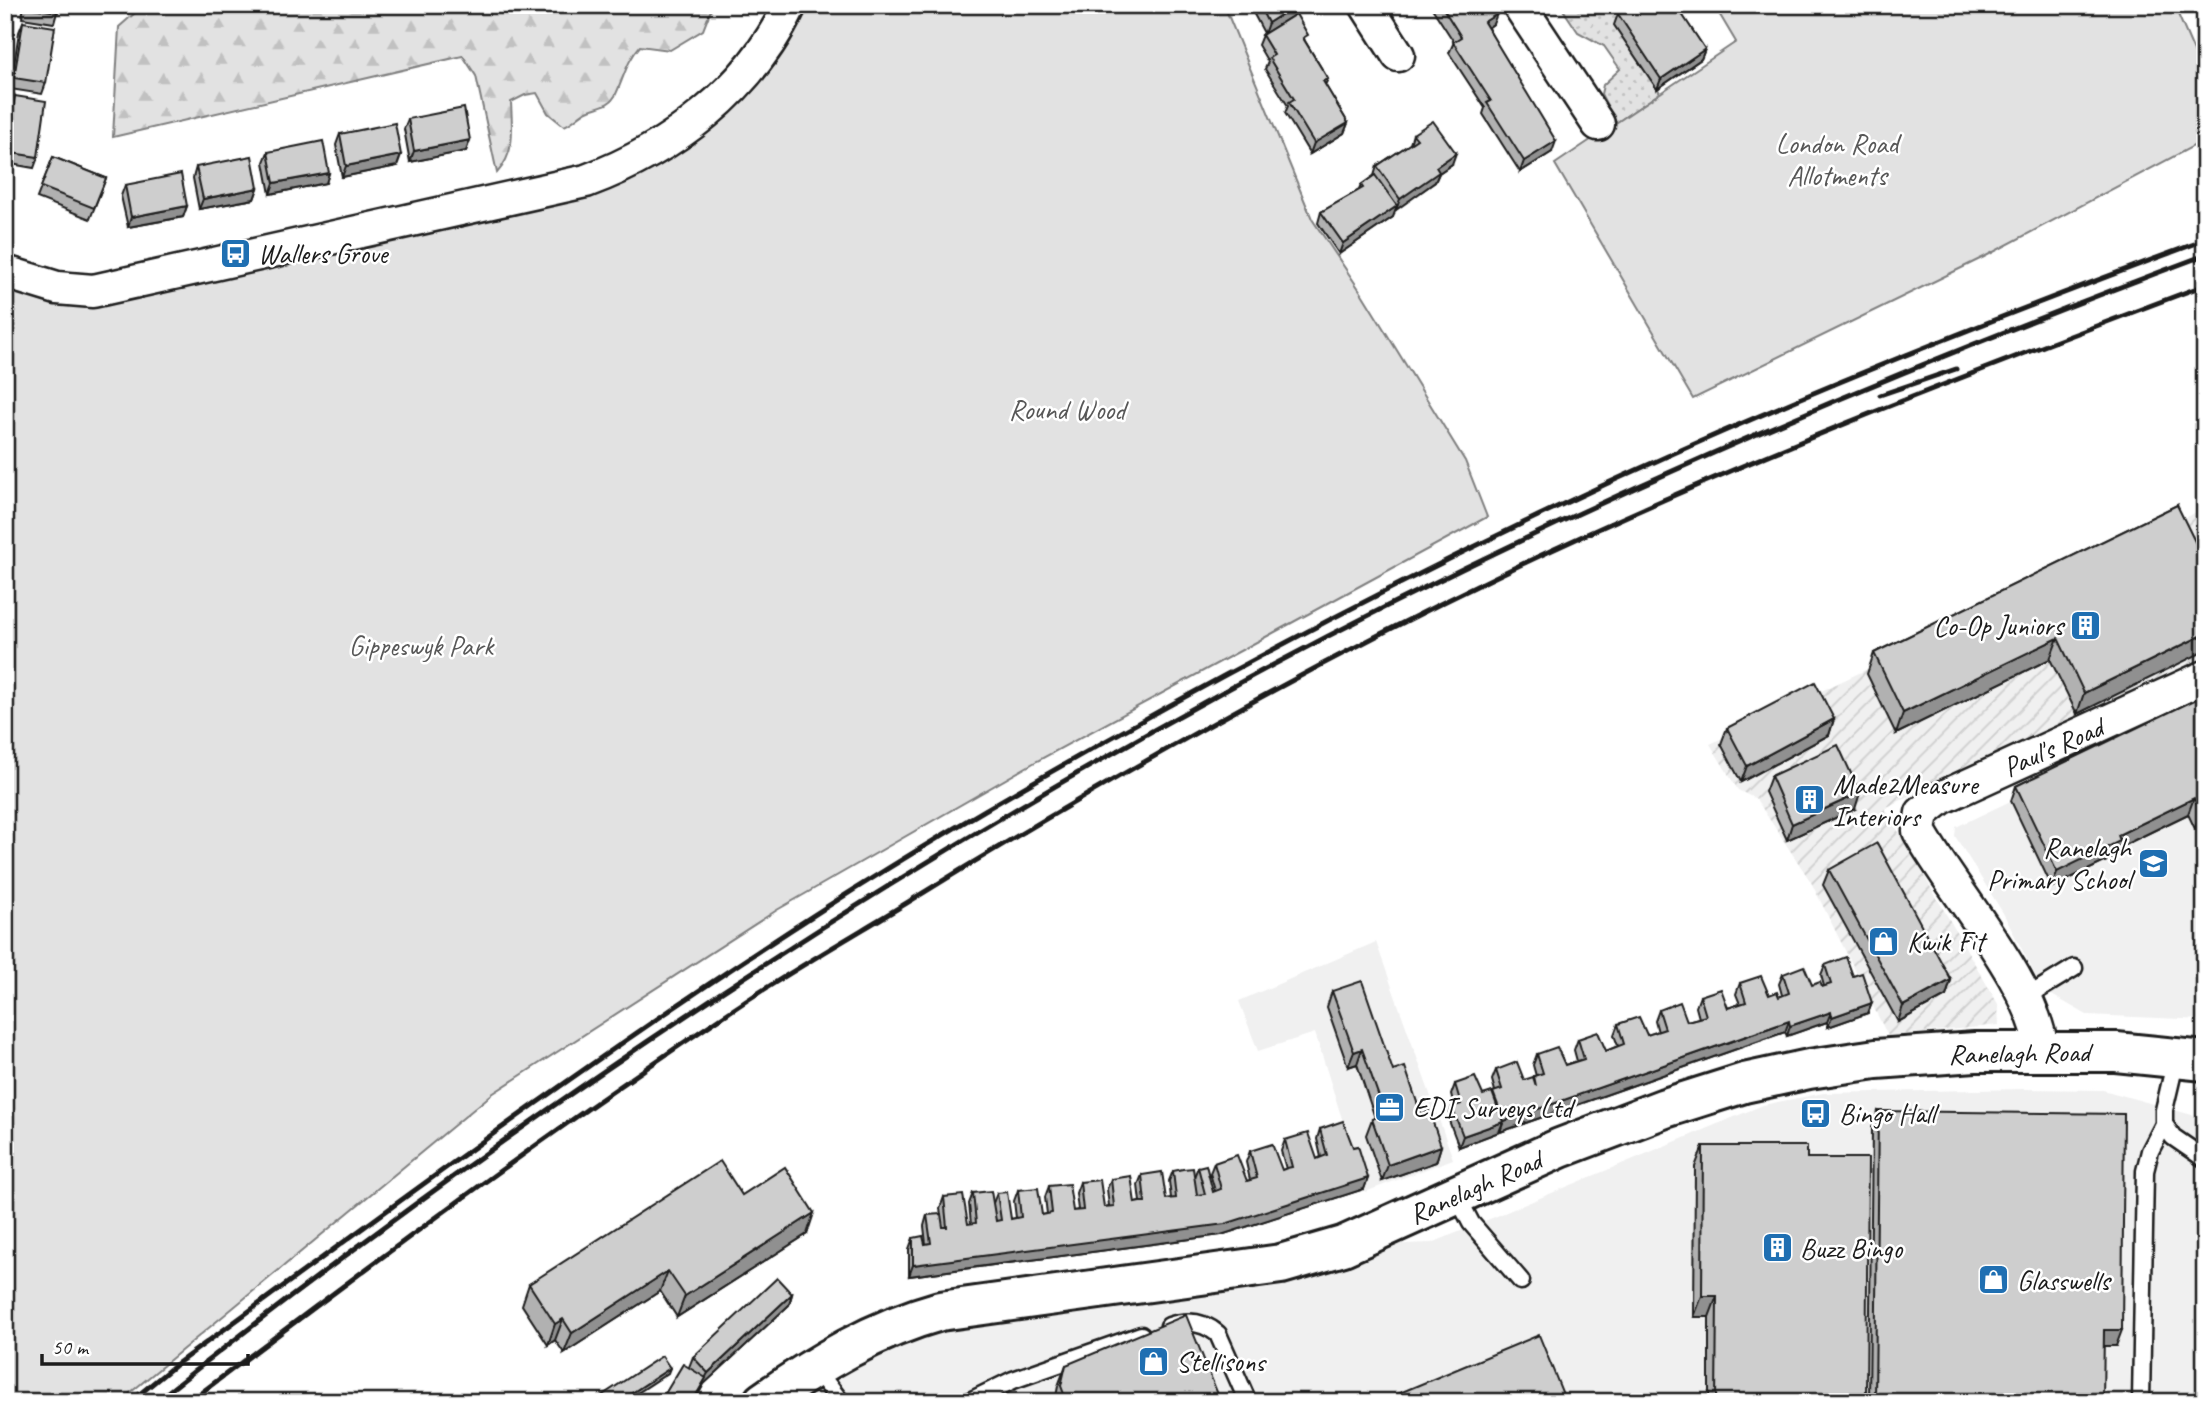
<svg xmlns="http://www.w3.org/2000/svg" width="2210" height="1407" font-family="Caveat,sans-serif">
	<defs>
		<pattern id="industrial-furrows" width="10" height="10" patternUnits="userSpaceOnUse" patternTransform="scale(1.75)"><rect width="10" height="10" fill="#f0f0f0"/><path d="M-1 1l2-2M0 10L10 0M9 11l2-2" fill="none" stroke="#cdcdcd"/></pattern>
		<pattern id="grass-dots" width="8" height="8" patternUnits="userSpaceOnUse" patternTransform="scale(1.75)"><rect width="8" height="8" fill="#e2e2e2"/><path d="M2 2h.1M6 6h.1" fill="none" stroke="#c1c1c1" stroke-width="1.8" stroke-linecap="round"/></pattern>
		<pattern id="forest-firs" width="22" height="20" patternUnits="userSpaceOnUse" patternTransform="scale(1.75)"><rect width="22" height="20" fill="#e2e2e2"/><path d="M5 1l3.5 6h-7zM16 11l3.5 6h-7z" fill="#c1c1c1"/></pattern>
	</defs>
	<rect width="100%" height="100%" fill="#fff"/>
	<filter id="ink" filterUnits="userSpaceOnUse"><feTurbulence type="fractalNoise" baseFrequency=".0143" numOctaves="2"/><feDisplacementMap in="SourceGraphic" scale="14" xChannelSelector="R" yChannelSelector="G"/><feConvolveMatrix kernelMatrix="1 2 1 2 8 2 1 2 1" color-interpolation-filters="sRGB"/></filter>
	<g filter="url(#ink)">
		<g fill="#f0f0f0">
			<polygon points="2205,708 2205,1020 2087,1015 2043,990 2003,913 1955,836 1956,827"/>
			<polygon points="1376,942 1453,1159 1365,1192 1315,1033 1258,1051 1239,1001"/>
			<polygon points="2024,1089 2103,1090 2192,1115 2205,1122 2205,1402 763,1402 901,1322 1343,1246 1432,1243 1763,1105 1824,1093"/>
		</g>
		<polygon fill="url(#industrial-furrows)" points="2205,508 2205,656 1885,808 1998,1004 1999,1025 1888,1036 1811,882 1756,799 1738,790 1710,744"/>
		<polygon fill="url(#grass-dots)" stroke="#7f7f7f" stroke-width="2" points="1560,5 1614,5 1660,93 1616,123 1601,94 1603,85 1620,69 1604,46 1578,32"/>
		<path fill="url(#forest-firs)" stroke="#7f7f7f" stroke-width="2" d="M144,5H712V7L703,30L670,50L640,46C626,62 624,78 615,96C609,107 597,106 587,111C579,115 574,122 564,126L548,113L537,93L525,95L511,102C512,129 516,152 497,173L476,76L463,56L113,137L119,27Z"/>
		<g fill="#e2e2e2" stroke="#7f7f7f" stroke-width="2">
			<polygon points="790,5 1224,5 1312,219 1361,292 1465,461 1487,517 1037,761 777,910 492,1094 119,1402 5,1402 5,272 57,288 650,152"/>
			<polygon points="1714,5 2174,5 2205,77 2205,140 1984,257 1693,399 1555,164 1736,42"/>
		</g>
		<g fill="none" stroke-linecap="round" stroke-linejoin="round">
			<defs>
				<g id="service">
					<polyline points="2025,998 2074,968"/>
					<polyline points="2164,1124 2173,1137 2205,1159"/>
					<polyline points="1457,1196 1471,1223 1521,1281"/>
					<path d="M1169,1326C1187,1320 1204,1322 1218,1334L1248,1402"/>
					<polyline points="815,1368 841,1402"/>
					<polyline points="968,1402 1013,1380 1141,1335"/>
					<polyline points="2141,1402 2145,1171 2150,1151 2164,1124 2164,1110 2176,1059"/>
				</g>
				<g id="minor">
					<polyline points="1366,5 1398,55"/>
					<polyline points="1519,5 1598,124"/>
					<path d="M5,272L57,288L93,291L586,181C672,149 750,90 790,5"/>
					<path d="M2042,1051C2036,985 1952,891 1919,831L1922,813L1941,798L2205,677"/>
				</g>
				<path id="secondary" d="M763,1402C818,1363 875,1329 940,1311L1281,1264L1343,1246L1560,1148L1665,1108L1744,1083L1809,1069L1876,1059L1975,1052H2116L2205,1061"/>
			</defs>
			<use href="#service" stroke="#1c1c1c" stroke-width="21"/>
			<use href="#minor" stroke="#1c1c1c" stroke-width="37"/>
			<use href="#secondary" stroke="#1c1c1c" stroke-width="44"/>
			<use href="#service" stroke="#fff" stroke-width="16"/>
			<use href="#minor" stroke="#fff" stroke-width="32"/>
			<use href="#secondary" stroke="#fff" stroke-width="38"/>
			<g stroke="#1c1c1c" stroke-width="5">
				<polyline points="1880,395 1956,369"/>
				<path d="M130,1402L174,1366C448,1166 721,961 1016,792C1229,669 1448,554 1672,454C1847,376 2026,306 2205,240"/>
				<path d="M155,1402C492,1135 852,893 1230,688C1541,519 1873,379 2205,255"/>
				<path d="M189,1402C371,1264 555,1127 746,1001C798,967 852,936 905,904C1096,786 1292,675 1495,577C1726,466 1965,375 2205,285"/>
			</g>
		</g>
		<g fill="#b1b1b1" stroke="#1c1c1c" stroke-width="2">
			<polygon points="24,5 59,5 54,23 22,18"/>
			<polygon points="1249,5 1299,5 1296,14 1305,41 1328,79 1325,85 1348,123 1344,133 1310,154 1285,113 1288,106 1265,69 1268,62 1258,45 1262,35 1264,33"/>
			<polygon points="1430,5 1492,5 1493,24 1488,28 1552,152 1520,172 1483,114 1485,108 1449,53 1454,42"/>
			<polygon points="1614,5 1675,5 1705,49 1701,59 1657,89 1614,25 1618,14 1619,13"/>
			<polygon points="23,22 46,83 42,94 10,89 19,32"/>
			<polygon points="15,96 38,157 34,168 5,163 5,139 11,106"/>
			<polygon points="408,119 470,140 466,151 410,162 404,129"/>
			<polygon points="340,134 397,166 342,177 336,145"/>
			<polygon points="1413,134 1452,164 1439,173 1435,182 1395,209 1393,217 1339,254 1318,223 1321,212 1359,190 1361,185 1374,176 1377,166 1410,144"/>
			<polygon points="268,152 329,173 326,183 270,194 264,162"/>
			<polygon points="53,157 106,178 90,219 37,198"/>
			<polygon points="196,167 258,188 254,199 199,209 193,178"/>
			<polygon points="125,185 187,206 183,217 128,227 121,196"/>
			<polygon points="2177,505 2077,714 2050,659 1896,734 1867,674 1874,653"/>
			<polygon points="2205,695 2205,824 2195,829 2188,814 2118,848 2115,857 2052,887 2011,801 2016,786"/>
			<polygon points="1834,719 1829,735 1741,782 1721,744 1727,728"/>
			<polygon points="1771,776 1855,809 1787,840 1765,792"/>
			<polygon points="1829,870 1951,980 1946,996 1898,1022 1823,885"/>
			<polygon points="1825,965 1853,976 1872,1003 1868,1013 1828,1027 1827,1022 1787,1036 1785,1032 1500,1132 1500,1130 1499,1132 1459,1147 1448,1118 1452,1107 1454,1106 1451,1095 1455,1084 1483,1095 1492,1094 1493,1092 1495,1091 1492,1080 1496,1070 1524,1080 1533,1079 1534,1076 1536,1076 1533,1065 1537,1054 1565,1065 1577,1061 1574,1050 1578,1039 1606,1051 1618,1046 1614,1035 1618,1024 1647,1035 1658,1032 1655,1021 1659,1010 1687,1021 1699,1018 1696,1007 1700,996 1728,1008 1740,1004 1736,994 1740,983 1769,995 1779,997 1782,995 1779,984 1783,974 1812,985 1822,987 1824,986 1821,975"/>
			<polygon points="1332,991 1393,1071 1441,1146 1436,1162 1382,1181 1366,1135 1372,1119 1375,1118 1357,1064 1348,1067 1327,1007"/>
			<polygon points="1878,1111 2116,1346 2103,1346 2103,1402 1869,1402 1872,1127"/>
			<polygon points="1320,1129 1353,1147 1368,1178 1364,1189 1221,1235 909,1276 909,1249 913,1238 926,1244 924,1226 927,1215 941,1216 940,1208 944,1197 968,1224 971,1224 969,1204 973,1193 993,1203 997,1193 1011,1219 1016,1218 1014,1201 1018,1190 1042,1215 1047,1214 1045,1197 1049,1186 1073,1211 1078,1210 1076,1193 1080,1182 1104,1207 1109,1206 1107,1189 1111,1179 1135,1203 1140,1202 1138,1185 1142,1175 1166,1199 1171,1198 1169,1181 1173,1171 1194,1177 1198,1167 1213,1192 1215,1191 1210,1173 1214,1163 1247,1181 1250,1180 1246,1162 1250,1151 1282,1170 1286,1169 1281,1151 1285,1140 1317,1159 1321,1157 1317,1139"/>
			<polygon points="1703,1146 1807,1158 1866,1402 1709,1402 1709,1317 1694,1317 1695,1167"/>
			<polygon points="742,1195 807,1234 677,1317 660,1291 564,1353 555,1340 548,1345 522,1305 529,1284"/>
			<polygon points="792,1294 789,1305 704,1384 694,1402 660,1402 689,1367 693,1357"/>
			<polygon points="1066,1365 1221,1402 1055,1402 1058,1386"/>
		</g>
		<g fill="#909090" stroke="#1c1c1c" stroke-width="2">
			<polygon points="1296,5 1299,5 1296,14 1264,34 1268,23"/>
			<polygon points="1497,14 1493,24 1480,33 1484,22"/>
			<polygon points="1705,49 1701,59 1657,89 1661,79"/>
			<polygon points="1348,123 1344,133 1310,154 1314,143"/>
			<polygon points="470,140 466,151 410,162 414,151"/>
			<polygon points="1556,141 1552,152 1520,172 1524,161"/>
			<polygon points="1456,153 1452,164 1439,173 1435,182 1396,210 1400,199 1436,167"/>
			<polygon points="401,155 397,166 342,177 346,166"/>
			<polygon points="329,173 326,183 270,194 274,183"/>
			<polygon points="258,188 254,199 199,209 203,199"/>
			<polygon points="187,206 183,217 128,227 131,217"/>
			<polygon points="1397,206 1393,217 1339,254 1343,243"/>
			<polygon points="2205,634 2205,651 2077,714 2084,693"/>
			<polygon points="2058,638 2050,659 1896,734 1903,713"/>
			<polygon points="1834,719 1829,735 1741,782 1747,766"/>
			<polygon points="1860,793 1855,809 1787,840 1792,824"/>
			<polygon points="2194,798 2188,814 2118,848 2115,857 2052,887 2057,872 2118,835"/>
			<polygon points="2205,811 2205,824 2195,829 2201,813"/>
			<polygon points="1951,980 1946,996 1898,1022 1903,1006"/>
			<polygon points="1872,1003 1868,1013 1828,1027 1832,1017"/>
			<polygon points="1831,1012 1827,1022 1787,1036 1790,1026"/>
			<polygon points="1789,1021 1785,1032 1500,1132 1504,1121"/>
			<polygon points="1362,1049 1357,1064 1348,1067 1354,1052"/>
			<polygon points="1503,1122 1499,1132 1459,1147 1463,1136"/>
			<polygon points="1441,1146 1436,1162 1382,1181 1388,1165"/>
			<polygon points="1368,1178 1364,1189 1221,1235 909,1276 913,1265"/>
			<polygon points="814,1213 807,1234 677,1317 685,1296"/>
			<polygon points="668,1271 660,1291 564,1353 572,1333"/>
			<polygon points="792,1294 789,1305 704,1384 694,1402 692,1402 708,1373"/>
			<polygon points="1702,1296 1717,1296 1709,1317 1694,1317"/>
			<polygon points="563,1319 555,1340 548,1345 555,1324"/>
			<polygon points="2104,1330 2122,1330 2116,1346 2098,1346"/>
			<polygon points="670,1368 668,1373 624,1402 618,1402"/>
		</g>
		<g fill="#cecece" stroke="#1c1c1c" stroke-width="2">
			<polygon points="27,5 59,5 58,12 26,7"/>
			<polygon points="1259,5 1296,5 1268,23"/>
			<polygon points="1441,5 1492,5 1497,14 1484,22 1556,141 1524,161 1487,103 1491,101 1453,42 1461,37"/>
			<polygon points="1630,5 1676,5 1705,49 1661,79 1618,14"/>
			<polygon points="1296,14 1308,35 1303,38 1328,79 1323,81 1348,123 1314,143 1289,102 1294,99 1269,58 1274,55 1262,35"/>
			<polygon points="23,22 55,27 46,83 14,78"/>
			<polygon points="15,96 46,101 38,157 5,152"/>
			<polygon points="464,108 470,140 414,151 408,119"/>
			<polygon points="1433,121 1456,153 1436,167 1439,172 1400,199 1377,166 1417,139 1413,134"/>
			<polygon points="395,123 401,155 346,166 340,134"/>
			<polygon points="323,141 329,173 274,183 268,152"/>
			<polygon points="252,156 258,188 203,199 196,167"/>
			<polygon points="53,157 106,178 94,208 41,187"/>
			<polygon points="181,174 187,206 131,217 125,185"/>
			<polygon points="1375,175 1397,206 1343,243 1321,212 1363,188 1361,185"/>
			<polygon points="2177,505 2205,562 2205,634 2084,693 2058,638 1903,713 1874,653"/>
			<polygon points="1815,682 1834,719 1747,766 1727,728"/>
			<polygon points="2205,695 2205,811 2201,813 2194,798 2118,835 2120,841 2057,872 2016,786"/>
			<polygon points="1838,745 1860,793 1792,824 1771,776"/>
			<polygon points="1877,843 1951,980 1903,1006 1829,870"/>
			<polygon points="1846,957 1853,976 1862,973 1872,1003 1832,1017 1831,1012 1790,1026 1789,1021 1504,1121 1493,1092 1502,1089 1496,1070 1517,1062 1524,1080 1533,1077 1536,1086 1534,1076 1543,1073 1537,1054 1557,1047 1565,1065 1584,1059 1578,1039 1598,1032 1606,1051 1624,1044 1618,1024 1639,1017 1647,1035 1665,1029 1659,1010 1680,1002 1687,1021 1706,1016 1700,996 1721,989 1728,1008 1746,1002 1740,983 1761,976 1769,995 1777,992 1779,997 1789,993 1783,974 1804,966 1812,985 1820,982 1822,987 1831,984 1825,965"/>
			<polygon points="1362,981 1393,1071 1405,1067 1421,1114 1429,1111 1441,1146 1388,1165 1372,1119 1385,1114 1362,1049 1354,1052 1332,991"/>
			<polygon points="1475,1077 1483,1095 1492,1092 1503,1122 1463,1136 1452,1107 1461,1104 1455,1084"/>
			<polygon points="1878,1111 2124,1114 2122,1330 2104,1330 2103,1402 1875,1402"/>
			<polygon points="1343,1121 1353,1147 1358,1146 1368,1178 1225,1224 913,1265 913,1238 923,1236 925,1244 931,1243 927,1215 941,1214 943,1227 947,1227 944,1197 963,1195 968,1224 976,1223 973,1193 991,1191 996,1221 1001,1220 997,1193 1007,1192 1011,1219 1021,1217 1018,1190 1038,1188 1042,1215 1052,1213 1049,1186 1069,1184 1073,1211 1083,1210 1080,1182 1100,1180 1104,1207 1114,1206 1111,1179 1131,1176 1135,1203 1140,1202 1145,1202 1142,1175 1162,1172 1166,1199 1176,1198 1173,1171 1183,1169 1193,1168 1197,1195 1205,1194 1198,1167 1206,1165 1213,1192 1221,1189 1214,1163 1237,1155 1247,1181 1257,1178 1250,1151 1272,1144 1282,1170 1287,1168 1292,1167 1285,1140 1308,1133 1317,1159 1327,1155 1320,1129"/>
			<polygon points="1703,1146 1807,1146 1807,1158 1868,1158 1866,1402 1716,1402 1717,1296 1702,1296"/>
			<polygon points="720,1161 742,1195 785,1167 814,1213 685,1296 668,1271 572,1333 563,1319 555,1324 529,1284"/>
			<polygon points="777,1278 792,1294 708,1373 693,1357"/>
			<polygon points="1186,1315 1221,1402 1067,1402 1061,1386 1066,1365"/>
			<polygon points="1539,1335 1566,1402 1378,1402"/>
			<polygon points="662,1356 670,1368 618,1402 592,1402"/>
			<polygon points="683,1364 706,1378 692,1402 660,1402"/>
		</g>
	</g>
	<defs>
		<symbol id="bus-square" viewBox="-11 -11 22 22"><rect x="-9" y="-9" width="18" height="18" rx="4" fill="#1f6fb2" stroke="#fff"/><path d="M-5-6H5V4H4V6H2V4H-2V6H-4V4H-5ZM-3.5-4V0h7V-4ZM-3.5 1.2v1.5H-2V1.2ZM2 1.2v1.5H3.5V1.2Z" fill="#fff"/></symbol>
		<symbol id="building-square" viewBox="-11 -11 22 22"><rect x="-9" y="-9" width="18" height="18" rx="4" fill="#1f6fb2" stroke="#fff"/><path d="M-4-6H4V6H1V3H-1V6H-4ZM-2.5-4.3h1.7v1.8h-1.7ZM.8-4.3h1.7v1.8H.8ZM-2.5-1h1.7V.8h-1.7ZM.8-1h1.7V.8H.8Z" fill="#fff"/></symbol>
		<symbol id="school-square" viewBox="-11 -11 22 22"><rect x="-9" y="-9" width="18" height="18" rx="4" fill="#1f6fb2" stroke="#fff"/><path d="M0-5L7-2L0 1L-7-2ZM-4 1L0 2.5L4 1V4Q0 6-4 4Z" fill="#fff"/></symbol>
		<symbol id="shop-square" viewBox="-11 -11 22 22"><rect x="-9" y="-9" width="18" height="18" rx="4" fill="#1f6fb2" stroke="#fff"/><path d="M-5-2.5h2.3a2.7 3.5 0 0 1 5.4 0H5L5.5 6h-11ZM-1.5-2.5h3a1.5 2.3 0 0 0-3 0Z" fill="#fff"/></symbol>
		<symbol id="office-square" viewBox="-11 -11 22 22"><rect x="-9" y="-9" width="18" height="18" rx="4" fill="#1f6fb2" stroke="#fff"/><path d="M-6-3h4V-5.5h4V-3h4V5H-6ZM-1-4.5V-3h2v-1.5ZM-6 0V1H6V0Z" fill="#fff"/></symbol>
	</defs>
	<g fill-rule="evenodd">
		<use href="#bus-square" x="218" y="236" width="35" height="35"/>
		<use href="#building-square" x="2068" y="608" width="35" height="35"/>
		<use href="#building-square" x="1792" y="782" width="35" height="35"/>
		<use href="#school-square" x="2136" y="846" width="35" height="35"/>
		<use href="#shop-square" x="1866" y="924" width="35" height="35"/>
		<use href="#office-square" x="1372" y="1090" width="35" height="35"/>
		<use href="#bus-square" x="1798" y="1096" width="35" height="35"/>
		<use href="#building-square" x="1760" y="1230" width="35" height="35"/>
		<use href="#shop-square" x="1976" y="1262" width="35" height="35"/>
		<use href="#shop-square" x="1136" y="1344" width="35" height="35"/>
	</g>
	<g text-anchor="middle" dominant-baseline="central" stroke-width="5" stroke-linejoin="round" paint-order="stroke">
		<g font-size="28" fill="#575757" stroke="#fff">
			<text x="1837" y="143">London Road<tspan x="1837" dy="32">Allotments</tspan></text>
			<text x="1067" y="409">Round Wood</text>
			<text x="421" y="645">Gippeswyk Park</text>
		</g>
		<g font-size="28" fill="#1c1c1c" stroke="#fff" text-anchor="start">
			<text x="258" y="253">Wallers Grove</text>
			<text x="2063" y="625" text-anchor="end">Co-Op Juniors</text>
			<text x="1833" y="784">Made2Measure<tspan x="1833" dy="32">Interiors</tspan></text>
			<text x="2131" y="847" text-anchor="end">Ranelagh<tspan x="2131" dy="32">Primary School</tspan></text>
			<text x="1907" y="941">Kwik Fit</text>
			<text x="1413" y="1107">EDI Surveys Ltd</text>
			<text x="1839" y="1113">Bingo Hall</text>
			<text x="1800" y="1248">Buzz Bingo</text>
			<text x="2017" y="1280">Glasswells</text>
			<text x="1176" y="1361">Stellisons</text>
		</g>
		<g font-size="28" fill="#1c1c1c" stroke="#fff">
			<text transform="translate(2053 747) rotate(-24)">Paul's Road</text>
			<text transform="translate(2019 1053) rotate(-1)">Ranelagh Road</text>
			<text transform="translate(1475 1187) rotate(-24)">Ranelagh Road</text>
		</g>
	</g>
	<rect width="2210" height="1407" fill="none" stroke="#fff" stroke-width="28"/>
	<rect x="14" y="14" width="2182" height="1379" fill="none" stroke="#1c1c1c" stroke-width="2.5" filter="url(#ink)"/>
	<path d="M42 1354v10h206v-10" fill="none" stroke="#1c1c1c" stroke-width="3.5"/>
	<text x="52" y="1354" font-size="21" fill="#1c1c1c" stroke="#ffffff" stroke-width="5" paint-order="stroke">50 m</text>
</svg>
